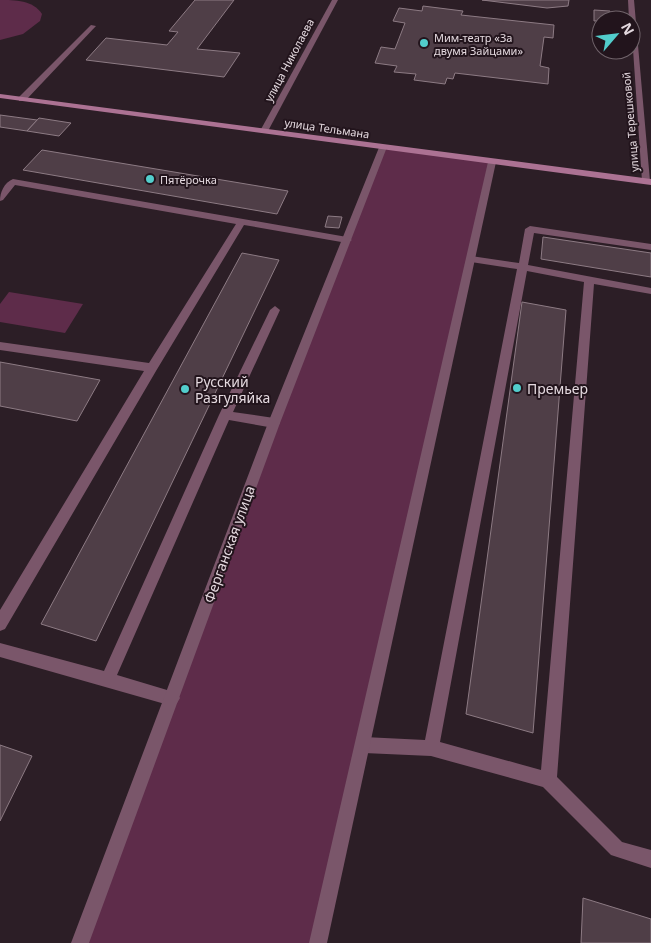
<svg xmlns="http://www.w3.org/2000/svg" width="651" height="943" font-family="'Noto Sans',sans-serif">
	<rect width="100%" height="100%" fill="#2c1e26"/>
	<g fill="#5e2c4a">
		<path d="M0,0C15,0 33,0 42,14L40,21L23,34L0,40Z"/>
		<polygon points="383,147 492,162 318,943 80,943"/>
		<polygon points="9,292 83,304 65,333 0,322 0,304"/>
	</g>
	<g fill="#4f3e47" stroke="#8d7b84">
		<polygon points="195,0 234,0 197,49 240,53 224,77 86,60 106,38 167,45 178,32 169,31"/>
		<polygon points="482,0 569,0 568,6 547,8"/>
		<polygon points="423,6 463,11 461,15 554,25 553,38 544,37 540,66 549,68 548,84 455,73 453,79 447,78 445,84 414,80 416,74 394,72 397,66 375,63 381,47 395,49 405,23 393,21 399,8 422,11"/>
		<polygon points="594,10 610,11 609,20 594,21"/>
		<polygon points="0,115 37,120 27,131 0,127"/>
		<polygon points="39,118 71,123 59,136 27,131"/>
		<polygon points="42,150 288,191 277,214 23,170"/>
		<polygon points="328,216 342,217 339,228 325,227"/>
		<polygon points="543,237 651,253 651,277 541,259"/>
		<polygon points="242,253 279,260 96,641 41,624"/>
		<polygon points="522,302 566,310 533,733 466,714"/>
		<polygon points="0,362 100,380 77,421 0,406"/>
		<polygon points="0,745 32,756 0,821"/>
		<polygon points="583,898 651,919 651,943 581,943"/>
	</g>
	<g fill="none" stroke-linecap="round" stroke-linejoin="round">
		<g fill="#7a566a" fill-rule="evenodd">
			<polygon points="91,25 96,26 25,101 19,101 19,97"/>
			<path d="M13,179L347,237L352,240L347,243L244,225L156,371L5,629L0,631V610L144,371L0,350V342L149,363L236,224L15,185L3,200L0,201C0,192 4,183 13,179Z"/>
			<path d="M530,226L651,244V250L534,233L528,265L651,288V294L594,284L557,777L622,842L651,850V868L611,855L543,787L431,756L364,753L358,751L356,745L358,739L364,737L425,740L517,269L471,262L466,259L471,256L519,263L525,229ZM527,271L584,282L541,770L440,742Z"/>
			<polygon points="275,306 280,310 233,412 274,418 278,420 280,423 278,426 274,428 229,420 117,675 177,693 180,698 177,703 172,706 0,657 0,643 104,671 219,415 270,310"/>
		</g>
		<g fill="#7a566a" fill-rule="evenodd">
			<polygon points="332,0 338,0 268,131 261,133 260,131"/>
			<polygon points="628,0 634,0 650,181 646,184 642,181 631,20 629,20"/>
			<polygon points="380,145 387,147 280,423 89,943 71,943 268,423"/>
			<polygon points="492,159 496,162 327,943 309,943 488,162"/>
		</g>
		<polygon fill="#ac7293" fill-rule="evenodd" points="0,94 651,179 651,185 0,98"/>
	</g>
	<g fill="#52cdcc" stroke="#22141c" stroke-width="2">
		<circle cx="424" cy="43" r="5"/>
		<circle cx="150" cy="179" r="5"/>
		<circle cx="517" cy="388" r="5"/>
		<circle cx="185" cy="389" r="5"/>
	</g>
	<g text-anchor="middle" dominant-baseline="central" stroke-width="4" stroke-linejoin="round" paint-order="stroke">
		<g font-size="11" fill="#e4d9df" stroke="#22141c" text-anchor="start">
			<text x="434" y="37">Мим-театр «За<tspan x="434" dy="13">двумя Зайцами»</tspan></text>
			<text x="160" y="179">Пятёрочка</text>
		</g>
		<g font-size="11" fill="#e4d9df" stroke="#22141c">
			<text transform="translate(289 60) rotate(-62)">улица Николаева</text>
			<text transform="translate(630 122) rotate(-95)">улица Терешковой</text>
			<text transform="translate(327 128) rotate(8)">улица Тельмана</text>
		</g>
		<g font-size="14" fill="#e4d9df" stroke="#22141c" text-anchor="start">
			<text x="195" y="381">Русский<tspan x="195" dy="16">Разгуляйка</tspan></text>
			<text x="527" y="388">Премьер</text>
		</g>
		<g font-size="14" fill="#e4d9df" stroke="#22141c">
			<text transform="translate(229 544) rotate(-70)">Ферганская улица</text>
		</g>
	</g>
	<g transform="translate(616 35) rotate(62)"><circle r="24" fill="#22141c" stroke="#70636a"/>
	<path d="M0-4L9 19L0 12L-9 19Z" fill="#52cdcc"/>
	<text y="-8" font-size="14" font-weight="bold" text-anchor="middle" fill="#e4d9df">N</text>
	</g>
</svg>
